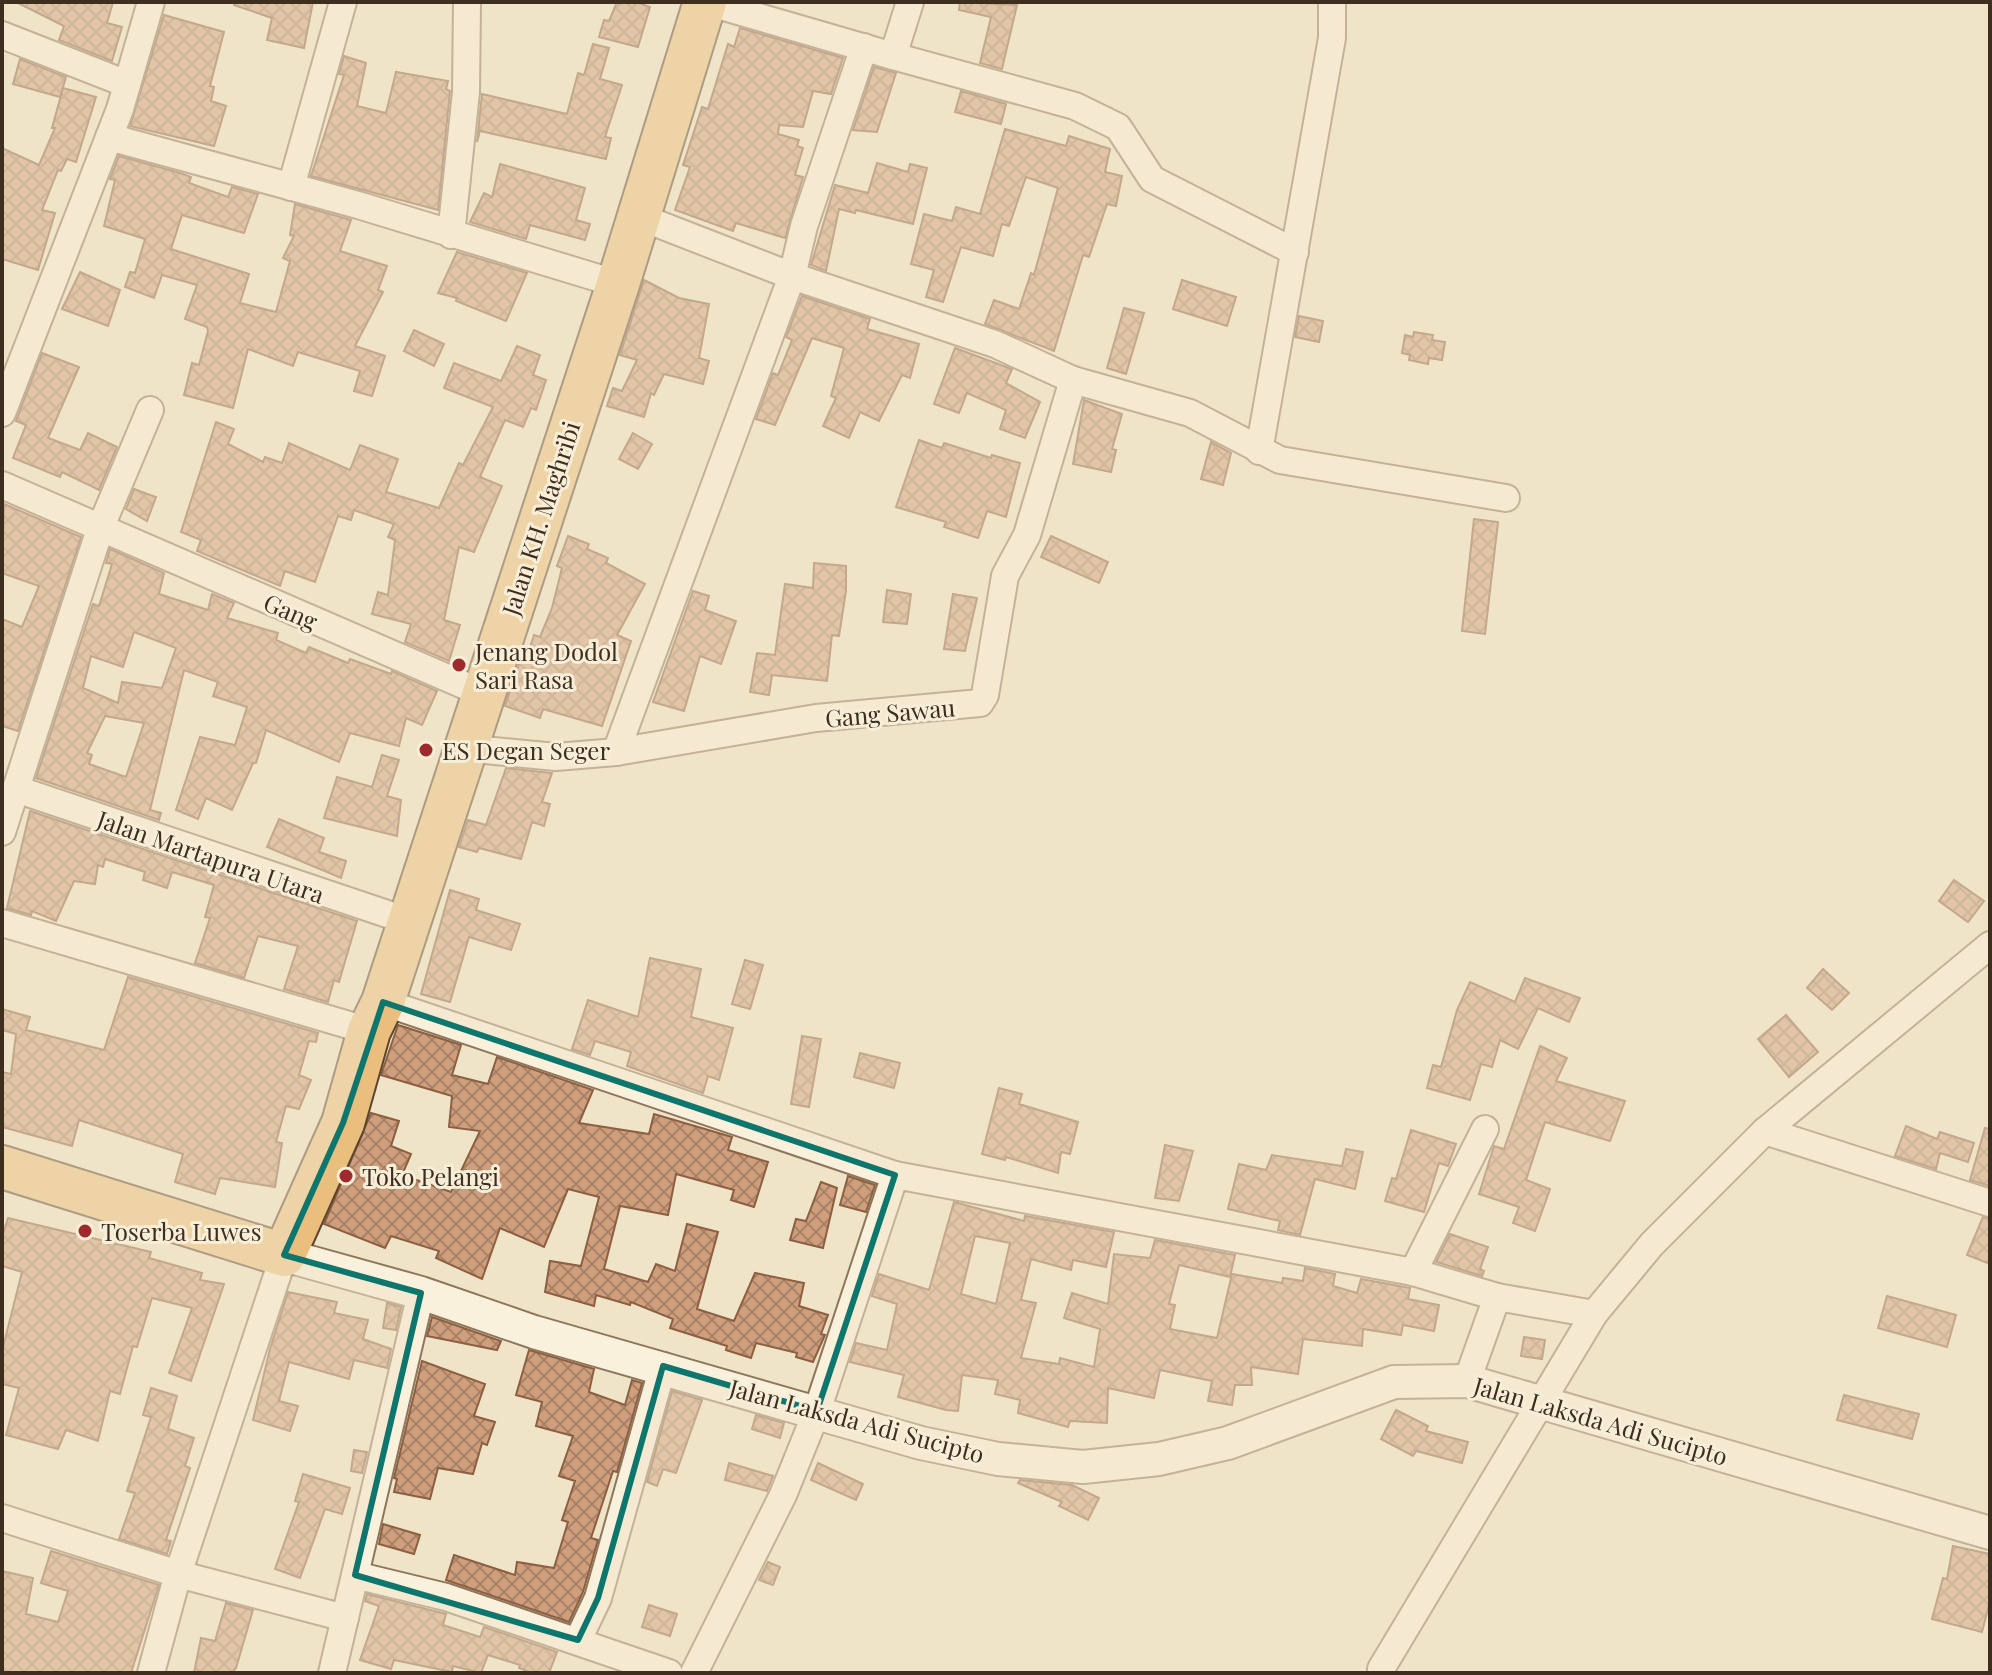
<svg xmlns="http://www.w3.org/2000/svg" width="1992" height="1675" font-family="'Playfair Display',serif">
	<defs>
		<pattern id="building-cross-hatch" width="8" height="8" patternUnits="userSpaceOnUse" patternTransform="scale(2)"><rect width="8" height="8" fill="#cf9f7d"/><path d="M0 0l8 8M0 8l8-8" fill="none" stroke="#a98266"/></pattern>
	</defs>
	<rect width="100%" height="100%" fill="#f0e4c8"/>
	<g fill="url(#building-cross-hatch)" stroke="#8d5f41" stroke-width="2" fill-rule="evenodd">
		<polygon points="16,2 113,2 107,23 122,27 112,61 59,40 64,26"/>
		<polygon points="234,2 313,2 304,48 267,40 272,18 234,5"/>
		<polygon points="617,2 636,2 650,7 638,47 599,37 604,20 609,21"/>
		<polygon points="960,2 1017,5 1002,69 980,63 991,17 959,10"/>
		<polygon points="164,15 224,32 210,86 214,87 211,101 226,106 214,146 130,126"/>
		<polygon points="740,28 843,58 831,94 813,91 803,127 779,125 778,134 799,140 797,146 803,148 795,175 803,177 785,238 736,223 733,231 675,210 690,167 683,165 702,107 708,109 728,44 734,47"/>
		<polygon points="593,44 609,48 600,79 622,85 605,137 611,138 606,159 480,131 477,142 482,94 567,114 578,73 584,75"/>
		<polygon points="344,56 366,63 357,106 386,113 396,72 448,81 446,89 450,91 438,210 311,176 344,75 339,74"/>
		<polygon points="20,59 66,77 60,97 13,84"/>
		<polygon points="874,67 896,73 877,132 853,130"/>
		<polygon points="63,88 96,97 76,162 67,159 61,171 58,170 42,210 55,213 38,270 2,259 2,148 39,165 55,128 52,128"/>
		<polygon points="961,91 1006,104 1001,124 955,112"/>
		<polygon points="1005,129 1066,146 1069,136 1110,149 1105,172 1122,176 1116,206 1107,204 1089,257 1083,255 1054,351 985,324 994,300 1019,309 1031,273 1034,275 1058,188 1026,177 1009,226 1002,224 993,256 961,247 943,302 926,297 934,270 911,264 924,214 952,221 956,207 980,214"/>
		<polygon points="119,156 180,173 191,177 189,183 228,197 232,187 258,194 244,233 182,215 171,249 249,274 240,303 276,312 290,261 283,258 294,236 290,235 295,204 351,220 340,251 387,266 378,290 383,292 355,346 385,356 372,396 354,391 360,371 298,352 293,366 248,349 233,408 184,395 192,363 199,365 208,331 207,327 185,319 197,285 162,275 154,298 125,287 130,272 135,273 145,239 104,226 115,180 110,179"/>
		<polygon points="877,163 908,172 910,164 927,168 913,224 856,210 855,213 839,209 826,271 811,265 835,185 868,193"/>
		<polygon points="500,164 585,188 576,220 590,224 585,240 530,225 526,239 470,222 484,193 492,197"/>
		<polygon points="457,252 527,273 506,321 456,301 457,298 438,293"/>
		<polygon points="80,272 120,290 108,326 62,309"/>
		<polygon points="644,280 679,298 709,304 699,358 709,361 703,384 664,374 654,395 651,393 644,417 607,406 613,388 622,391 637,360 620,355"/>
		<polygon points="1182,280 1236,297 1227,326 1173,309"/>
		<polygon points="802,296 870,319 867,329 919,344 910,378 902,375 879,421 860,412 849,438 823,426 836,398 831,396 844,348 812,338 775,425 756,419 773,373 778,375 792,340 786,337"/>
		<polygon points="1124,308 1144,313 1126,374 1107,368"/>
		<polygon points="1299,316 1323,321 1319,342 1295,337"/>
		<polygon points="414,330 444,344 434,366 404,351"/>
		<polygon points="1414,332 1433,335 1432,340 1445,342 1442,360 1429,358 1428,364 1409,360 1410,355 1402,353 1405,335 1413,337"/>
		<polygon points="517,346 540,355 533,375 546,380 536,410 531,408 523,427 505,420 480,477 502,486 474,552 459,547 444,620 460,625 449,661 405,642 411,624 372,614 378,592 388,595 395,540 388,537 394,524 354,510 351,520 338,516 315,582 285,571 280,586 197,551 201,540 181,532 216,422 234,429 228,444 263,462 265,457 282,463 289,443 350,470 360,445 398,459 386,492 439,508 459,463 463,465 493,407 444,388 454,363 501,381"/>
		<polygon points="955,348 1012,369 1006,383 1040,402 1025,438 1000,429 1006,410 967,393 959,413 934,404"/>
		<polygon points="42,353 79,367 48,438 80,450 88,433 117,447 99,490 62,472 60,477 13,458 26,425 16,421"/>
		<polygon points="1084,400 1122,414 1112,449 1116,450 1111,472 1073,464"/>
		<polygon points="633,433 652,444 638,469 619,459"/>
		<polygon points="919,440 942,448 944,443 991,458 992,455 1020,463 1006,517 987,511 978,538 944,527 946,522 896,507"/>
		<polygon points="1211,442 1231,453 1223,485 1201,479"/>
		<polygon points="134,489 156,497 147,521 126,509"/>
		<polygon points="4,504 81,537 18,731 2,726 2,619 22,627 39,586 2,573"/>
		<polygon points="1474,519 1498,522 1485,634 1462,631"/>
		<polygon points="568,536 589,544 587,549 608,558 606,563 645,584 617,635 631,641 602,726 543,709 540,718 505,706 522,655 527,657 534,635 540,637 552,608 562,568 557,566"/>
		<polygon points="1051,536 1108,562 1099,583 1041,557"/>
		<path d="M110,549L164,573L159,594L208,610L212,594L234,603L227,618L278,633L276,640L306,653L309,647L348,663L350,659L391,674L392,671L437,691L422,725L406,718L399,746L350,733L339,762L266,730L256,763H253L232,810L206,798L198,819L176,810L200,737L235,745L247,707L213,696L218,682L184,670L150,810L161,813L159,820L36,778L93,604L99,606L112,564L106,563ZM134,632L176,648L162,688L122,682L118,703L83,688L91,656L123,667ZM105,716L144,723L126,777L89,764L92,755L87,753Z"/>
		<polygon points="814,563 846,566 846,591 839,636 832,635 827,681 772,675 769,695 750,692 757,653 775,655 785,584 813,588"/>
		<polygon points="887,590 911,594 907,624 883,622"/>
		<polygon points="693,591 709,596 705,610 736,621 721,664 700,656 684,711 653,702"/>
		<polygon points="953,594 977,598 965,651 944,649"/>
		<polygon points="382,755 399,760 387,796 401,800 397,836 324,818 337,777 372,787"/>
		<polygon points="506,768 552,773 542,802 550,804 544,826 532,822 521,859 479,848 477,852 459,847 468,820 486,825"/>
		<polygon points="30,811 357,921 339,982 334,980 328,1002 284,989 298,946 258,936 244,978 195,963 210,918 205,917 214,885 172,872 167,888 143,880 145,872 105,859 103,867 98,865 95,884 74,881 56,921 32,911 31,915 7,908"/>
		<polygon points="279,819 324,838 319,852 346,861 341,878 267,847"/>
		<polygon points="1954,880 1984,901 1968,922 1939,901"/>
		<polygon points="450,890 479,899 476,910 520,924 511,950 469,937 450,1002 421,994"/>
		<polygon points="650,958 701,969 691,1017 733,1028 719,1080 708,1076 703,1093 627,1066 631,1052 595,1041 590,1055 572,1049 588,1000 638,1017"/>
		<polygon points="745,960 763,965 750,1009 732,1004"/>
		<polygon points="1823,969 1849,993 1832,1010 1807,988"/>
		<polygon points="128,977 318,1033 316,1042 309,1041 299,1075 311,1080 299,1109 286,1106 276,1142 282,1143 275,1187 220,1178 215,1194 175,1182 183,1154 79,1120 72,1146 2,1127 2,1072 11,1074 16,1034 2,1030 2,1009 30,1017 26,1030 104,1050"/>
		<polygon points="1525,978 1580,998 1569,1022 1538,1008 1518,1049 1500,1040 1492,1067 1481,1064 1470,1100 1427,1088 1433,1065 1441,1067 1457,1010 1470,982 1515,1002"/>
		<polygon points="1786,1015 1818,1052 1789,1077 1758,1039"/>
		<polygon points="398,1025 461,1045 452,1075 488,1084 497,1057 593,1090 579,1123 649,1134 654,1114 732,1137 728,1150 768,1162 754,1207 731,1200 734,1190 676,1174 668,1215 620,1206 604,1269 648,1282 656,1264 675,1271 687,1224 718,1232 697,1309 734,1321 755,1273 804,1283 799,1306 828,1315 821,1334 825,1335 813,1362 796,1357 797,1353 756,1343 751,1358 726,1350 727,1346 670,1328 673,1319 631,1302 630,1305 596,1295 594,1306 545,1292 550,1261 581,1266 599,1197 568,1189 544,1247 500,1228 482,1279 436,1258 439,1251 391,1236 385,1248 324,1224 371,1113 399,1121 391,1146 411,1154 402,1175 451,1192 480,1131 449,1127 452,1096 381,1075"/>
		<polygon points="802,1036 821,1039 809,1107 791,1104"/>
		<polygon points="1540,1046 1567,1058 1556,1081 1625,1101 1610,1141 1545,1122 1526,1180 1550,1189 1535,1231 1513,1223 1519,1207 1479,1194 1494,1146 1504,1149"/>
		<polygon points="860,1053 900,1063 894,1088 854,1077"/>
		<polygon points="999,1088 1022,1094 1019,1104 1078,1122 1070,1154 1061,1152 1058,1173 1006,1157 1005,1160 982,1154"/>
		<polygon points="1906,1126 1937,1139 1940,1132 1974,1143 1968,1162 1940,1153 1936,1169 1895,1156"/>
		<polygon points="1985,1128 1990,1129 1990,1186 1970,1180"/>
		<polygon points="1411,1130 1456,1144 1448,1166 1439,1163 1424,1212 1385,1201 1392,1178 1396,1179"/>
		<polygon points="1165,1145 1193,1151 1179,1201 1155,1198"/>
		<polygon points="1346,1149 1363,1152 1355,1189 1315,1179 1300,1235 1278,1230 1280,1221 1228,1209 1239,1164 1266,1170 1272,1155 1342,1166"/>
		<polygon points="848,1176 875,1185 866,1212 840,1205"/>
		<polygon points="821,1182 837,1188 823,1248 790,1240 796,1219 806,1221"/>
		<path d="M954,1202L1024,1221L1025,1216L1114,1232L1106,1267L1073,1260L1071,1270L1031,1259L1021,1300L1036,1303L1021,1358L1059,1364L1060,1358L1094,1367L1100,1329L1064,1318L1072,1293L1108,1304L1114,1254L1150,1258L1155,1240L1235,1255L1230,1277L1179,1265L1169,1304L1175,1305L1170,1329L1217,1338L1232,1274L1282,1283L1283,1278L1303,1281L1305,1268L1335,1274L1333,1286L1357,1293L1361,1279L1410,1288L1408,1299L1439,1305L1434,1331L1403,1325L1401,1335L1363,1329L1362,1346L1303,1339L1298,1374L1251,1367L1252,1385H1235L1232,1405L1208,1401L1212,1381L1160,1370L1154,1398L1108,1388L1107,1423L1070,1421L1068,1427L1018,1413L1020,1400L995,1394L998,1380L962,1375L958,1411L946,1410L898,1397L904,1375L850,1362L856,1343L887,1350L897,1304L872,1296L879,1274L929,1290ZM975,1236L1010,1243L996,1304L961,1294Z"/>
		<polygon points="1983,1217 1990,1219 1990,1264 1967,1255"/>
		<polygon points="8,1218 151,1252 149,1258 202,1273 200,1280 224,1284 191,1381 169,1373 192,1308 152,1298 137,1347 133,1346 120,1394 110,1391 98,1441 66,1430 58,1449 6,1435 19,1388 2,1384 2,1351 22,1272 2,1266 2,1237"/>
		<polygon points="1450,1234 1488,1247 1480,1269 1484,1271 1482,1276 1436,1262"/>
		<polygon points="288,1292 337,1302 334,1313 368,1320 363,1339 391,1349 387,1368 354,1360 349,1379 289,1362 279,1401 298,1406 290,1431 253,1420 270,1349"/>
		<polygon points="1887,1296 1956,1315 1947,1347 1878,1328"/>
		<polygon points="387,1303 401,1307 396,1330 383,1328"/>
		<polygon points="432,1317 501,1341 497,1350 427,1336"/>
		<polygon points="1524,1337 1545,1340 1542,1359 1521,1356"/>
		<polygon points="529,1350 594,1369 589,1392 625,1405 632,1380 642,1383 617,1472 613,1471 591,1538 598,1540 583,1592 569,1622 446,1580 454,1555 515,1575 517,1562 554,1568 568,1522 562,1520 575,1481 559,1476 573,1436 536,1426 542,1402 516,1395"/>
		<polygon points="422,1361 485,1384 474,1416 495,1422 487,1445 482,1443 473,1474 438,1468 430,1499 394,1492 397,1479 394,1478"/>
		<polygon points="151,1388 177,1396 168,1429 194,1438 185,1466 190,1468 166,1540 171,1541 167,1554 119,1539 135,1493 127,1491 151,1417 143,1415"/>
		<polygon points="672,1391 702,1400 676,1473 663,1469 657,1486 647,1482"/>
		<polygon points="1844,1395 1919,1414 1912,1439 1837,1420"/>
		<polygon points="1396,1410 1428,1426 1426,1431 1468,1442 1462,1463 1416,1451 1413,1456 1381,1439"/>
		<polygon points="756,1415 784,1423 780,1438 752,1429"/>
		<polygon points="354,1450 367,1452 362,1473 351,1471"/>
		<polygon points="729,1463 773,1476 767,1491 725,1480"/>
		<polygon points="818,1463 863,1484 856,1500 811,1480"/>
		<polygon points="303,1474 350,1488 342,1514 325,1509 300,1578 275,1569 299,1502 295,1501"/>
		<polygon points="1020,1480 1072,1485 1099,1498 1088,1520 1059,1506 1062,1502 1018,1483"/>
		<polygon points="383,1524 420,1535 414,1554 379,1544"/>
		<polygon points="1953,1546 1990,1554 1990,1601 1982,1632 1932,1619 1943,1578 1947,1579"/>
		<polygon points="51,1551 159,1585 131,1673 2,1673 2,1571 33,1578 26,1614 58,1622 68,1591 41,1583"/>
		<polygon points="768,1562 780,1567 773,1585 759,1580"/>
		<polygon points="367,1594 446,1614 443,1625 480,1637 484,1627 557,1652 549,1673 532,1673 519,1668 520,1665 488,1655 481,1673 453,1666 452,1672 394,1660 391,1669 360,1660 379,1606 365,1601"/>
		<polygon points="226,1603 253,1610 236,1668 232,1673 194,1673 201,1638 215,1641"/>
		<polygon points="649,1605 677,1614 670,1636 642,1627"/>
	</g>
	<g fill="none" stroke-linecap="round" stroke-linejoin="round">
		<defs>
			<g id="minor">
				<polyline points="707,2 893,56 910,2"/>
				<polyline points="2,35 127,84"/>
				<polyline points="893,56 1075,106 1118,127 1152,179 1295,252"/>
				<polyline points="109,137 358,205 618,284"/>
				<polyline points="291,187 343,2"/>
				<polyline points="640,217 792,276 995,344 1073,380 1190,413 1280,460 1506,498"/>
				<polyline points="451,235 466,92 467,2"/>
				<polyline points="2,413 120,109 151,2"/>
				<polyline points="1259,451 1332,38 1332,2"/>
				<polyline points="2,485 482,693"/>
				<polyline points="463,748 556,757 616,752 816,718 980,703 985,695 1005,576 1027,535 1073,380"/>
				<polyline points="616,752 792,276 804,226 864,47"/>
				<polyline points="16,789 408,921"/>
				<polyline points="2,832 100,529 150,410"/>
				<polyline points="2,923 369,1031"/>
				<polyline points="383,1002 895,1175 817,1411 783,1495 694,1673"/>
				<polyline points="1765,1131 1990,1203"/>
				<polyline points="895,1175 1413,1272 1485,1129"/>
				<polyline points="1413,1272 1497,1297 1467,1381"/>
				<polyline points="1497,1297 1594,1314"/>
				<polyline points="2,1518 178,1574 345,1618"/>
				<polyline points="355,1575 446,1597 669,1673"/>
				<polyline points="578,1640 598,1598 663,1366"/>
				<polyline points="1381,1669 1594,1314 1652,1244 1765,1131 1990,945"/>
				<polyline points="151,1673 178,1574 284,1255"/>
				<polyline points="332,1673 421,1293"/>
			</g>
			<polyline id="tertiary" points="284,1255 421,1293 534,1332 921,1443 998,1459 1083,1467 1159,1459 1228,1443 1394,1382 1467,1381 1990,1533"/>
			<polyline id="trunk" points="2,1167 284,1255 343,1123 369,1031 383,1002 618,284 705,2"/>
		</defs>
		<use href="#minor" stroke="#8d765c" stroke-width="30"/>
		<use href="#tertiary" stroke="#8d765c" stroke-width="36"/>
		<use href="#trunk" stroke="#5b4430" stroke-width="46"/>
		<use href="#minor" stroke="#faf1dc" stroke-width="26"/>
		<use href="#tertiary" stroke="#faf1dc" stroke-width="32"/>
		<use href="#trunk" stroke="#eabe7c" stroke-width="42"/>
	</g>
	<path d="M0 0H1992V1675H0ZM383,1002L895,1175L817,1411L663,1366L598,1598L578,1640L355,1575L421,1293L284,1255L343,1123Z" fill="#f0e4c8" fill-opacity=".55" fill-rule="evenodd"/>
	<path fill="none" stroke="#0f766e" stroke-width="6" stroke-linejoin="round" d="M383,1002L895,1175L817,1411L663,1366L598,1598L578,1640L355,1575L421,1293L284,1255L343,1123Z"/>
	<g fill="#9e2a2b" stroke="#f7eed8" stroke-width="3">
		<circle cx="459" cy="665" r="8"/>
		<circle cx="426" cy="750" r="8"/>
		<circle cx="346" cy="1176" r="8"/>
		<circle cx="85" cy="1231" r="8"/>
	</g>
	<g text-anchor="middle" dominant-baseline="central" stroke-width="6" stroke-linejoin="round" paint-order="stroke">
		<g font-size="24" fill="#3d2e20" stroke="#f7eed8">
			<text transform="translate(540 518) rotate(-72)">Jalan KH. Maghribi</text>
			<text transform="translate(291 611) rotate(23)">Gang</text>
			<text transform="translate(890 712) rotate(-5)">Gang Sawau</text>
			<text transform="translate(211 856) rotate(19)">Jalan Martapura Utara</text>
			<text transform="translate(857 1420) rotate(15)">Jalan Laksda Adi Sucipto</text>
			<text transform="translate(1601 1420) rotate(16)">Jalan Laksda Adi Sucipto</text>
		</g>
		<g font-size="24" fill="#3d2e20" stroke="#f7eed8" text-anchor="start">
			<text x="475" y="651">Jenang Dodol<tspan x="475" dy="28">Sari Rasa</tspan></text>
			<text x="442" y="750">ES Degan Seger</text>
			<text x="362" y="1176">Toko Pelangi</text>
			<text x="101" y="1231">Toserba Luwes</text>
		</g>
	</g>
	<rect width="1992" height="1675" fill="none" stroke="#3d2e20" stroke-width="8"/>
</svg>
